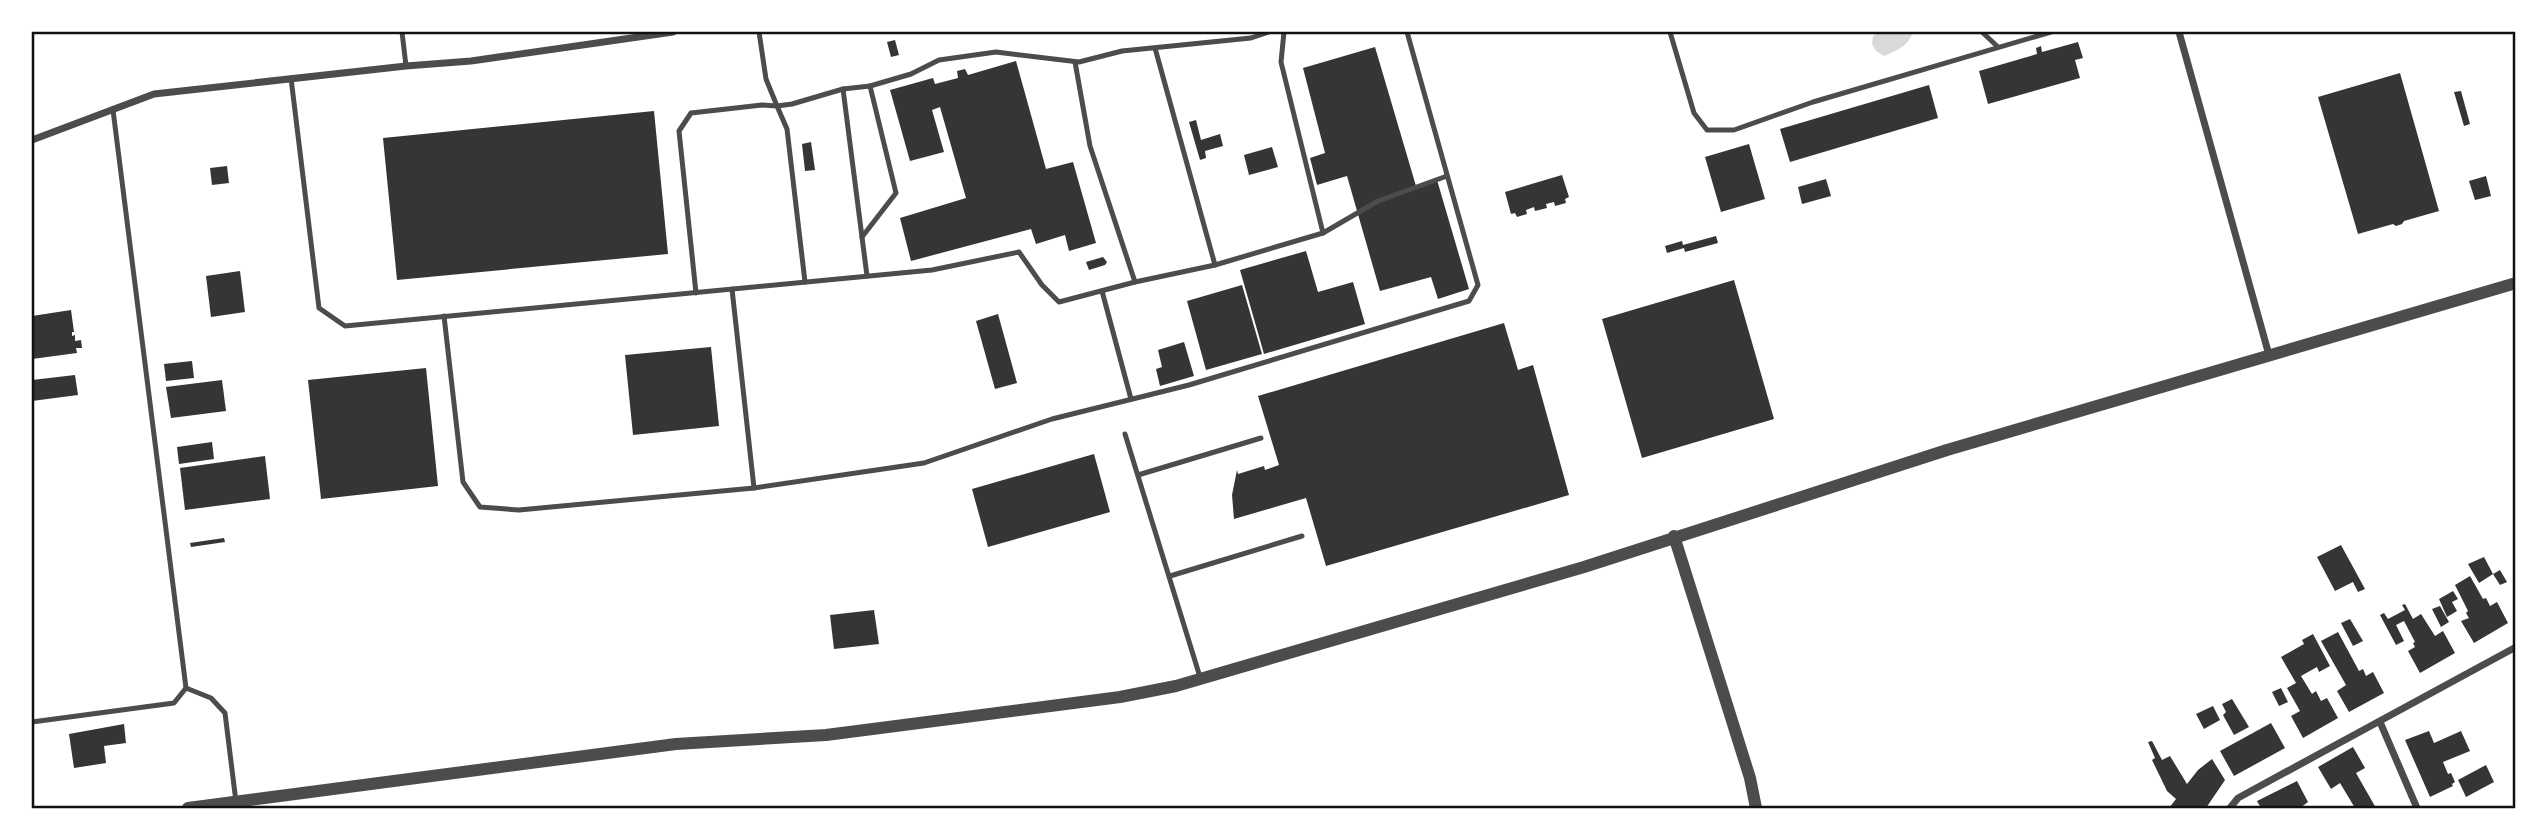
<svg xmlns="http://www.w3.org/2000/svg" width="2547" height="840" font-family="'Space Grotesk',sans-serif">
	<rect width="100%" height="100%" fill="#fff"/>
	<path fill="#d9d9d9" d="M1879,32H1913C1908,46 1898,50 1884,56L1876,51L1872,44L1873,36Z"/>
	<g fill="#353535">
		<polygon points="895,40 899,55 891,57 887,42"/>
		<polygon points="2078,42 2083,58 2075,60 2080,78 1988,104 1979,71 2037,54 2036,48 2041,46 2042,52"/>
		<polygon points="1375,47 1416,186 1437,180 1469,289 1438,299 1431,277 1380,291 1347,176 1317,185 1310,158 1325,153 1303,68"/>
		<polygon points="1016,61 1046,169 1073,162 1096,243 1069,251 1065,235 1036,244 1031,229 911,261 900,218 966,198 940,107 932,110 944,152 910,161 890,90 933,78 935,84 958,78 957,71 965,69 968,75"/>
		<polygon points="2400,73 2439,211 2404,221 2402,224 2396,226 2393,224 2358,234 2318,97"/>
		<polygon points="1929,85 1938,118 1790,162 1780,129"/>
		<polygon points="2461,91 2470,124 2464,126 2454,92"/>
		<polygon points="654,111 668,254 397,280 383,138"/>
		<polygon points="1196,120 1201,140 1220,134 1223,146 1205,151 1206,158 1200,160 1189,122"/>
		<polygon points="811,142 815,170 805,171 802,144"/>
		<polygon points="1749,144 1765,199 1721,212 1705,157"/>
		<polygon points="1272,147 1278,167 1249,175 1244,155"/>
		<polygon points="227,166 229,183 212,185 210,168"/>
		<polygon points="1562,175 1569,197 1565,199 1566,203 1555,206 1554,202 1546,204 1547,208 1535,211 1534,207 1526,210 1527,214 1517,217 1515,213 1511,214 1505,192"/>
		<polygon points="2486,176 2491,196 2475,200 2469,181"/>
		<polygon points="1826,179 1831,196 1802,204 1798,187"/>
		<polygon points="1716,236 1718,243 1685,252 1684,248 1667,253 1665,246 1682,241 1683,245"/>
		<polygon points="1306,251 1318,292 1353,282 1365,324 1264,354 1240,270"/>
		<polygon points="1103,257 1107,262 1105,265 1089,270 1086,262"/>
		<polygon points="240,271 245,312 211,317 206,276"/>
		<polygon points="1734,280 1774,419 1642,458 1602,319"/>
		<polygon points="1242,285 1262,354 1206,370 1187,301"/>
		<polygon points="71,310 74,332 72,332 72,336 75,335 75,341 81,340 82,348 76,348 77,353 32,359 32,316"/>
		<polygon points="998,314 1017,383 995,389 976,321"/>
		<polygon points="1504,323 1518,370 1533,365 1569,495 1326,566 1306,498 1234,519 1232,495 1237,470 1238,474 1264,466 1265,470 1279,465 1258,396"/>
		<polygon points="1184,342 1194,376 1160,386 1156,369 1162,367 1158,350"/>
		<polygon points="711,347 719,426 633,435 625,355"/>
		<polygon points="192,361 194,378 166,381 164,364"/>
		<polygon points="426,368 438,486 321,499 308,380"/>
		<polygon points="75,375 78,395 32,401 32,380"/>
		<polygon points="222,380 226,411 171,418 166,387"/>
		<polygon points="212,442 214,459 179,464 177,447"/>
		<polygon points="1094,454 1110,512 988,547 972,489"/>
		<polygon points="265,456 270,499 185,510 180,468"/>
		<polygon points="224,538 225,542 191,547 190,543"/>
		<polygon points="2341,545 2365,589 2358,592 2353,582 2335,591 2317,557"/>
		<polygon points="2484,557 2493,574 2500,570 2507,582 2500,585 2493,574 2479,583 2468,564"/>
		<polygon points="2470,576 2483,599 2486,598 2490,606 2497,602 2508,623 2474,643 2461,621 2469,618 2466,613 2468,611 2455,585"/>
		<polygon points="2453,591 2458,599 2452,602 2457,611 2447,617 2439,599"/>
		<polygon points="2405,604 2413,619 2421,614 2435,636 2443,631 2455,653 2420,673 2408,651 2415,647 2413,643 2415,642 2404,621 2396,625 2404,641 2396,645 2380,615 2384,613 2388,619 2405,610 2402,605"/>
		<polygon points="2440,606 2449,622 2441,627 2432,609"/>
		<polygon points="874,610 879,644 834,649 830,615"/>
		<polygon points="2350,619 2363,641 2353,646 2341,623"/>
		<polygon points="2338,632 2359,671 2363,669 2366,676 2373,672 2384,693 2349,712 2337,691 2346,685 2321,641"/>
		<polygon points="2313,634 2330,666 2319,672 2317,667 2301,676 2312,694 2316,691 2321,701 2327,698 2338,718 2303,738 2291,716 2300,711 2287,688 2296,683 2281,657 2304,644 2302,640"/>
		<polygon points="2281,688 2288,702 2279,706 2272,692"/>
		<polygon points="2232,699 2249,727 2234,735 2223,715 2226,712 2222,704"/>
		<polygon points="2213,706 2220,720 2204,729 2196,714"/>
		<polygon points="2271,723 2285,748 2234,776 2220,751"/>
		<polygon points="124,724 126,743 104,746 106,763 74,768 69,734"/>
		<polygon points="2429,731 2434,743 2461,731 2470,751 2443,762 2448,774 2451,773 2455,782 2452,784 2453,786 2430,797 2405,740"/>
		<polygon points="2152,741 2162,760 2170,756 2187,784 2198,770 2212,759 2225,780 2206,808 2169,808 2176,799 2167,791 2152,760 2155,758 2148,742"/>
		<polygon points="2353,747 2365,768 2356,773 2376,808 2355,808 2340,783 2331,789 2318,767"/>
		<polygon points="2486,765 2494,782 2466,797 2458,780"/>
		<polygon points="2297,781 2308,802 2300,808 2261,808 2257,801"/>
	</g>
	<g fill="none" stroke-linecap="round" stroke-linejoin="round">
		<g stroke="#4c4c4c" stroke-width="5">
			<polyline points="402,32 406,66"/>
			<polyline points="759,32 766,79 777,106 792,104 843,89 870,86"/>
			<polyline points="1284,32 1281,62 1323,233"/>
			<polyline points="1670,32 1694,113 1707,130 1734,130 1813,102 2051,32"/>
			<polyline points="1982,32 1998,47"/>
			<polyline points="1155,48 1215,265"/>
			<polyline points="1075,62 1090,146 1135,282"/>
			<polyline points="291,78 319,308 345,326 932,270 1019,252 1042,285 1059,302 1135,282 1215,265 1323,233 1378,201 1447,176"/>
			<polyline points="843,89 867,276"/>
			<polyline points="862,237 896,193 870,86 911,74 939,60 996,52 1079,62 1122,51 1251,38 1269,32"/>
			<polyline points="1102,291 1131,399"/>
			<polyline points="696,293 679,131 691,113 762,105 777,106 787,129 805,282"/>
			<polyline points="444,316 463,482 480,507 519,510 754,488 732,289"/>
			<polyline points="1125,434 1200,677"/>
			<polyline points="1138,475 1261,438"/>
			<polyline points="754,488 924,463 1052,419 1189,385 1469,301 1478,285 1407,32"/>
			<polyline points="1170,576 1302,536"/>
			<polyline points="186,688 211,698 225,713 236,802"/>
			<polyline points="32,722 174,703 186,688 113,110"/>
		</g>
		<g stroke="#4c4c4c" stroke-width="7">
			<polyline points="2179,32 2269,355"/>
			<polyline points="32,140 154,94 406,66 471,61 673,32"/>
			<polyline points="2380,722 2417,808"/>
			<polyline points="2230,808 2238,798 2516,647"/>
		</g>
		<g stroke="#4c4c4c" stroke-width="12">
			<polyline points="1674,536 1750,778 1756,808"/>
			<polyline points="188,808 676,744 826,735 1120,697 1176,686 1584,567 1947,450 2516,283"/>
		</g>
	</g>
	<rect width="2547" height="840" fill="none" stroke="#ffffff" stroke-width="66"/>
	<rect x="33" y="33" width="2481" height="774" fill="none" stroke="#111" stroke-width="2.5"/>
</svg>
